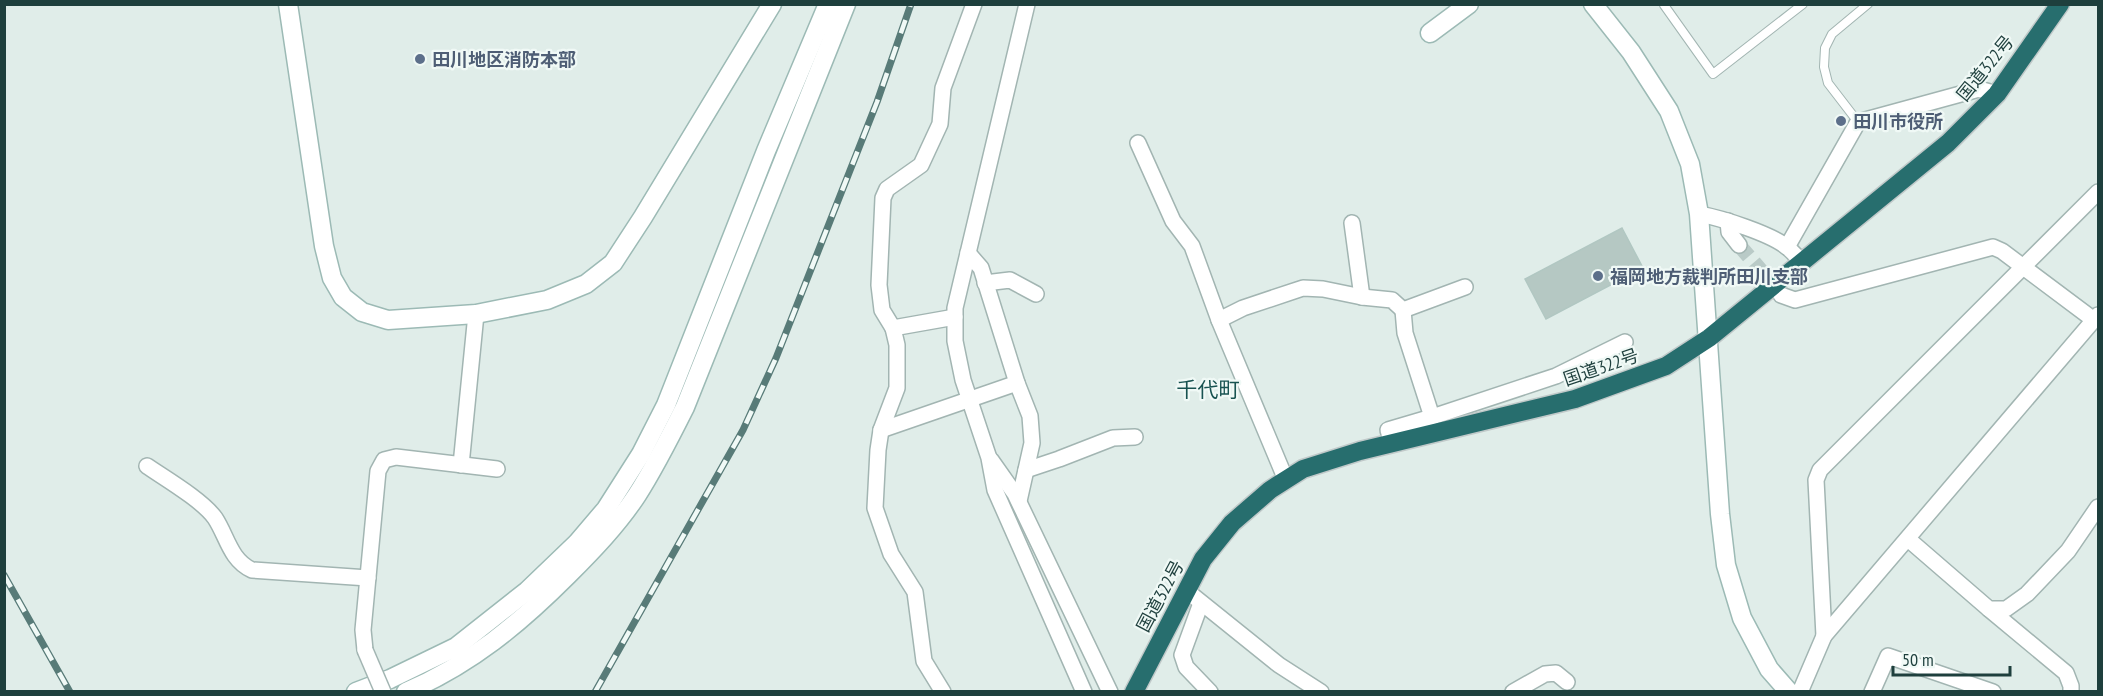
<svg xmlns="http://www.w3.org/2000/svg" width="2103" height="696" font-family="'PT Sans Narrow','Noto Sans JP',sans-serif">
	<rect width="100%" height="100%" fill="#e0ede9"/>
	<polygon fill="#b5c8c3" stroke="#b1c7c2" stroke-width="1.5" points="1622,228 1643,268 1546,319 1525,279"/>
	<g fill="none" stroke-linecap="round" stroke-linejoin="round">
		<polyline stroke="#b9cac7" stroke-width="15" stroke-dasharray="15 8" stroke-linecap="butt" points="1739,245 1780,293"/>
		<defs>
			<g id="lane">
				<polyline points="1664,5 1713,74 1803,4"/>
				<polyline points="1858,122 1828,83 1824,67 1825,48 1832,34 1868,4"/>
			</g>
			<g id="street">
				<polyline points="1027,4 955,308 955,341 963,380 989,458 995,490 1084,692"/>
				<polyline points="1138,143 1173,221 1192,246 1219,320 1286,480"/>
				<path d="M1699,214C1721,218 1772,234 1788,248C1793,252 1797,257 1801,261"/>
				<polyline points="1728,221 1729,232 1739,245"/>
				<polyline points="1352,223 1362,297"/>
				<polyline points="1787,247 1858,122 1979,89 1997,94"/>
				<polyline points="968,253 981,268 1017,383"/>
				<polyline points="985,283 1010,280 1036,294"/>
				<polyline points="1781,295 1795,300 1993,247 2002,251 2094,320"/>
				<polyline points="1219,320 1243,308 1303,288 1323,289 1362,297 1392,300 1403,310 1465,287"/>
				<polyline points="893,328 882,310 879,285 883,198 887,189 921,165 940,124 943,88 974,4"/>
				<polyline points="1432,417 1556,376 1625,342"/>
				<polyline points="881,430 1017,383 1030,416 1032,443 1019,501"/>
				<polyline points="1392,443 1388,430 1432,417 1405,333 1403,310"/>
				<polyline points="991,460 1015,494 1110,692"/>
				<polyline points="461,465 476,314"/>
				<path d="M147,466C166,479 202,500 215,518C227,536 230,560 252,570L368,578"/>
				<polyline points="1026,470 1059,459 1113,438 1135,437"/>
				<polyline points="1908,539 1989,609 2006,609 2027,594 2068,551 2098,507"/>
				<polyline points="1187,591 1279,665 1321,692"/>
				<polyline points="1201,603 1182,655 1186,667 1210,692"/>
				<polyline points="1989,609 2066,673 2071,686 2071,692"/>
				<polyline points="1824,636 1816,480 1820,470 2098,192"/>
				<polyline points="365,650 363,630 378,471 384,460 396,457 497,469"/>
				<polyline points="943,692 924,661 915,592 891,554 875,508 878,450 881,430 897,388 897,345 893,328 955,317"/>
				<polyline points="1513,692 1545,674 1556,673 1567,682"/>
				<polyline points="1800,692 1824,636 2098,315"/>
				<polyline points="1872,692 1888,656 1993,692"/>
			</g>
			<g id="secondary">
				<polyline points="288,4 324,246 332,278 343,297 362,312 388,320 476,314 547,300 586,284 613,263 643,217 772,4"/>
				<polyline points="1593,4 1631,52 1669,111 1690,164 1699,214 1720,514 1726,565 1742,618 1769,669 1789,692"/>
				<polyline points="1430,33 1469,4"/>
				<polyline points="356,692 390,679 456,647 527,591 577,543 606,509 641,454 666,405 766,151 828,4"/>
				<path d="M406,692C471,664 519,624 568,575C593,550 618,524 637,495C655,467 670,437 685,407L846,4"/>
			</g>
			<polyline id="highway" points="1134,692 1203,559 1232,523 1270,490 1303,469 1360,451 1575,399 1666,366 1709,338 1948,143 1997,94 2060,4"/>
		</defs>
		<use href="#lane" stroke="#a2b5b2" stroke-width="10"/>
		<use href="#street" stroke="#a2b5b2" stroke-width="18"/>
		<use href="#secondary" stroke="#9cbab5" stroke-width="21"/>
		<use href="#highway" stroke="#c0c9c9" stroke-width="21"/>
		<use href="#lane" stroke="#fff" stroke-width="8"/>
		<use href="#street" stroke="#fff" stroke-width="15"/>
		<use href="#secondary" stroke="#fff" stroke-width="18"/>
		<use href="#highway" stroke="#276e6e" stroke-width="18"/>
		<defs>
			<g id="rail">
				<polyline points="4,575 70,692"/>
				<polyline points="595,692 743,430 776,358 877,102 911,4"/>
			</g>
		</defs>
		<use href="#rail" stroke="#587b78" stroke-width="7"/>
		<use href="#rail" stroke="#f0f9f6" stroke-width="4.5" stroke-dasharray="14" stroke-linecap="butt"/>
		<defs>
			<polyline id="street-bridge" points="365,650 383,692"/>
		</defs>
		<use href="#street-bridge" stroke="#a2b5b2" stroke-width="18" stroke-linecap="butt"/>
		<use href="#street-bridge" stroke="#fff" stroke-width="15"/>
	</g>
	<g fill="#5c6f8a" stroke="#f0f9f6" stroke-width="2">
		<circle cx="420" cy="59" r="6"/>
		<circle cx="1841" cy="121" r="6"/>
		<circle cx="1598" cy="276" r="6"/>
	</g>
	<g text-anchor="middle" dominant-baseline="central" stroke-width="4.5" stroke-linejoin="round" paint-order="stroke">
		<g font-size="18" font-weight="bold" fill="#4e5e75" stroke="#f0f9f6" text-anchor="start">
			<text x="432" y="59">田川地区消防本部</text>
			<text x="1853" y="121">田川市役所</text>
			<text x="1610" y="276">福岡地方裁判所田川支部</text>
		</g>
		<g font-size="18" fill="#1e3f3d" stroke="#f0f9f6">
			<text transform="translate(1985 68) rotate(-51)">国道322号</text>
			<text transform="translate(1601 367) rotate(-19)">国道322号</text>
			<text transform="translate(1160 596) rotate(-62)">国道322号</text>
		</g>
		<g font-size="21" fill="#185351" stroke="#f0f9f6">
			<text x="1208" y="389">千代町</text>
		</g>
	</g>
	<rect width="2103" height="696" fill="none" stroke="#1e3f3d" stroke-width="12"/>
	<path d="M1893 666v9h117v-9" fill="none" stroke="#1e3f3d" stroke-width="3"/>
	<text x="1902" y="666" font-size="18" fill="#1e3f3d" stroke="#f0f9f6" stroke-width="4.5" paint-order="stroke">50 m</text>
</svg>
